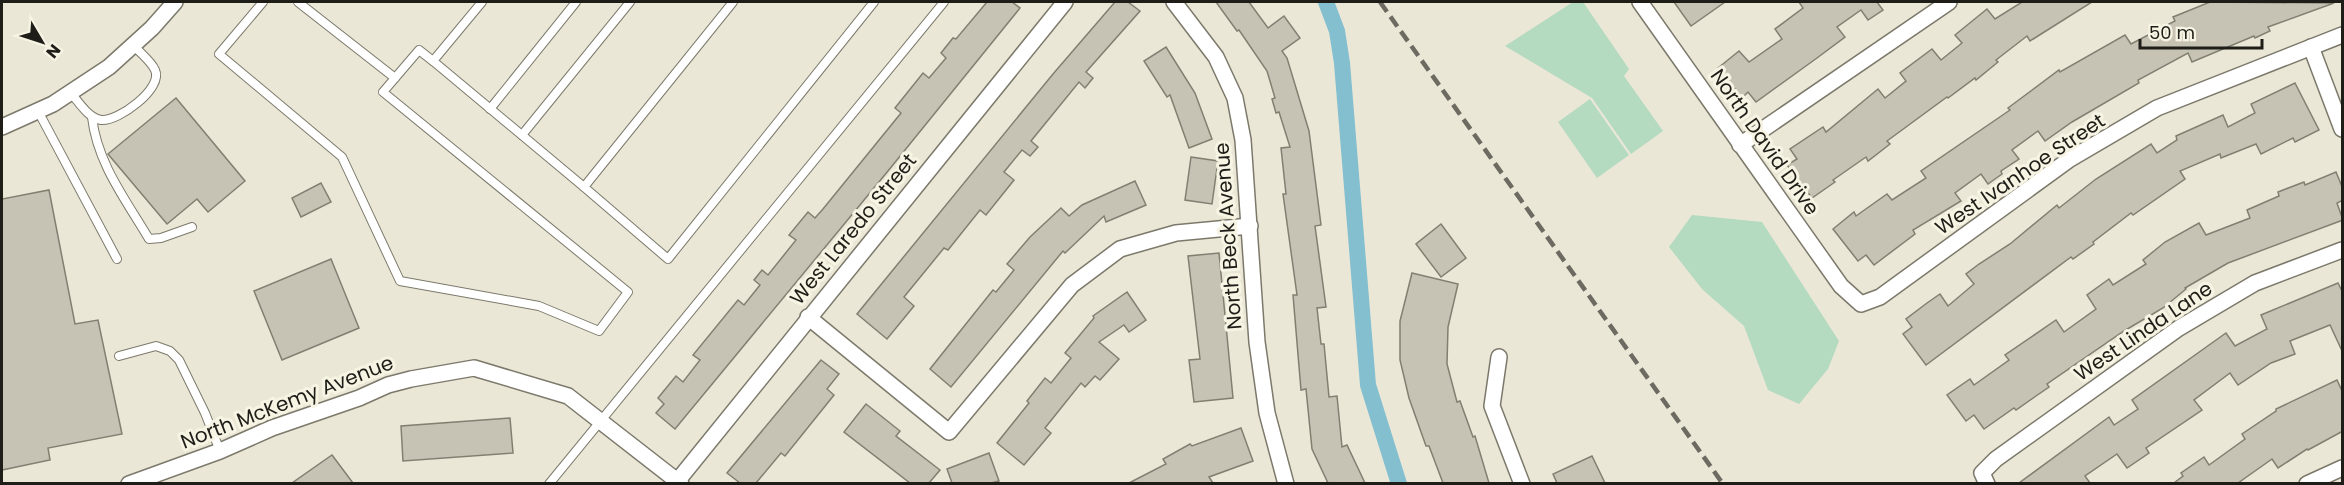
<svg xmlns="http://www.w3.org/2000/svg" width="2344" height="485" font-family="Poppins,sans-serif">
	<rect width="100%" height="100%" fill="#eae7d7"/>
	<g fill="#b4dabf">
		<polygon points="1573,2 1583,2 1629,69 1624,76 1663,131 1631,154 1592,98 1505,46"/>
		<polygon points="1590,99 1629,155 1597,178 1558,122"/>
		<polygon points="1692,215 1762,222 1839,341 1828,369 1799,404 1768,390 1744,326 1702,289 1669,247"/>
	</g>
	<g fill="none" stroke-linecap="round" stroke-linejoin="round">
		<polyline stroke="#84bfd0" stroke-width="16" points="1326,2 1337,31 1342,63 1368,385 1399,484"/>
	</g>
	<g fill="#c7c3b4" stroke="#827f71" stroke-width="1.5">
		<polygon points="987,2 1012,2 1020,8 888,171 675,429 656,413 664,404 658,398 676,376 683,382 700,360 693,355 738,300 744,305 760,285 754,280 762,270 768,275 796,240 789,235 808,212 815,218 823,209 901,113 895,108 923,73 929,78 946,58 941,53 953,38 956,39"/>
		<polygon points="1115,2 1128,2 1140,11 1086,72 1093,78 1085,88 1079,82 1031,141 1038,147 1030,156 1022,150 1004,172 1014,180 986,215 980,210 948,250 944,248 904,297 914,306 887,339 857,314 1053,74"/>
		<polygon points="1216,2 1249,2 1268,28 1284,16 1300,38 1282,51 1287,58 1309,131 1321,225 1315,226 1326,307 1317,308 1321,344 1324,344 1329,397 1337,396 1342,447 1347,445 1365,483 1328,483 1312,449 1306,389 1301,390 1293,295 1297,295 1283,194 1286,194 1281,148 1290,147 1279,112 1276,113 1272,99 1275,98 1267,71 1239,30 1237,31"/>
		<polygon points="1674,2 1725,2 1691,26"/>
		<polygon points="1799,2 1877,2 1883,10 1868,20 1861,10 1837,27 1845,37 1817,58 1756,102 1748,92 1742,98 1718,68 1739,51 1749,62 1782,39 1775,29 1803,8"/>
		<polygon points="2022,2 2092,2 2030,41 2027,36 1996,60 1998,62 1976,80 1975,78 1948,98 1947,97 1887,141 1890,144 1868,161 1866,157 1833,180 1835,182 1812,198 1787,165 1797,159 1790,149 1823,127 1826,132 1878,89 1885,98 1906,81 1900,73 1932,49 1941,60 1962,43 1955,35 1987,9 1995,19"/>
		<polygon points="2210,2 2334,3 2268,27 2270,31 2255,38 2254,36 2192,62 2188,53 2138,80 2139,83 2072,122 2045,141 2038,131 2012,150 2019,159 2001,171 2002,174 1988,184 1981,174 1955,193 1961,201 1913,230 1915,234 1874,265 1866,255 1858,261 1833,229 1854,212 1856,216 1887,194 1892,200 1926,178 1921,171 2010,110 2008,108 2059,70 2060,72 2125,35 2131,44 2175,21 2173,17"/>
		<polygon points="1166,47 1195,93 1212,139 1189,148 1170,95 1167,97 1144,61"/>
		<polygon points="2295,83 2319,130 2295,142 2293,138 2261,154 2256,144 2221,158 2220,154 2180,171 2185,179 2133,215 2131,213 2093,242 2094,244 2073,259 2071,257 1926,365 1903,334 1912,327 1906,319 1927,303 1940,294 1948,306 1974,284 1966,274 1979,264 2010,244 2057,205 2059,208 2096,179 2151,144 2157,153 2177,140 2176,136 2223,115 2228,127 2255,113 2251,104"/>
		<polygon points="176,98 245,181 208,212 197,199 167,224 108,154"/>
		<polygon points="1191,157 1218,161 1212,204 1185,200"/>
		<polygon points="2336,172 2343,189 2343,200 2337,203 2343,220 2228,263 2185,288 2186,289 2163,308 2124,331 2047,384 2049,387 2036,396 2016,410 2014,408 1984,429 1974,415 1966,421 1947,395 1970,379 1974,385 2009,360 2005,355 2056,320 2064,332 2096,309 2087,295 2109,279 2113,285 2146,264 2143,260 2165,242 2199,223 2206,235 2250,218 2247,210 2279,196 2278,192 2304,182 2305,185"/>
		<polygon points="1135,181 1146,205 1106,222 1104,216 1065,253 1063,251 951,387 930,369 993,290 996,292 1014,270 1007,264 1030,237 1061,208 1069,216 1082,205"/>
		<polygon points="321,183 331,202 301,217 292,198"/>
		<polygon points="49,190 75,324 98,320 122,434 48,448 50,460 2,470 2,199"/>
		<polygon points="1441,224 1466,258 1441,277 1416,244"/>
		<polygon points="1219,253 1233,398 1194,402 1189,360 1200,359 1188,256"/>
		<polygon points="331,259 359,328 282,360 254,291"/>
		<polygon points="1412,273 1458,284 1448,327 1447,364 1457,402 1460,401 1473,437 1475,436 1489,483 1443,483 1429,446 1426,446 1409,398 1400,360 1400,321"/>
		<polygon points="2338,283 2343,293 2343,353 2330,325 2290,341 2295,354 2271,363 2238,385 2230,373 2194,400 2202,410 2146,448 2149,453 2127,468 2117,454 2085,476 2090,483 2019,483 2109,417 2114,425 2138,409 2132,400 2226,333 2235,346 2267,329 2261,315"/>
		<polygon points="1127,292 1146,320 1129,332 1124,325 1099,342 1119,359 1100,380 1095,376 1085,387 1081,383 1045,428 1051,433 1024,465 997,443 1029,403 1027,401 1045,378 1051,383 1071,358 1065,353 1094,318 1093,316"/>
		<polygon points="821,360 839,374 827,389 834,395 785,456 781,453 756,483 740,483 727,473"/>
		<polygon points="2337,380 2343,393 2343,431 2308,450 2307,449 2278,468 2272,459 2238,483 2174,483 2183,476 2181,473 2204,457 2209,465 2245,439 2242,434 2276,411 2276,409"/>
		<polygon points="866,404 900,431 896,436 940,470 929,483 910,483 844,432"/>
		<polygon points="510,418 513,453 403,461 401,426"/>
		<polygon points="1241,428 1253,461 1209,477 1213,483 1129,483 1166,464 1163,459 1190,444 1192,446"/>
		<polygon points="989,453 999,481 991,483 952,483 947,469"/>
		<polygon points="332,455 353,483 292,483"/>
		<polygon points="1592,456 1605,483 1557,483 1553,474"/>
	</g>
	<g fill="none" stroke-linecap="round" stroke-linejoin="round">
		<defs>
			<g id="lane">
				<polyline points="263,2 219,54 342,157 400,281 539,306 599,331 628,292 383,92 419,50 433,61"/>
				<polyline points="298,2 395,78"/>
				<polyline points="482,2 433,61 584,187"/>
				<polyline points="733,2 584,187 668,259 874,2"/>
				<path d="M70,92C79,102 88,118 101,120C118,122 164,88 155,70C151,61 139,52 133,45"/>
				<polyline points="490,109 576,2"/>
				<polyline points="38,111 117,259"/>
				<path d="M92,117C97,163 126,200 149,239L161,238L192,227"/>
				<polyline points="522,135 630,2"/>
				<polyline points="119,356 156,346 170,351 179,360 205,413 220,451"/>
				<polyline points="549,484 944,2"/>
			</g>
			<g id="street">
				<polyline points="1174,2 1216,57 1235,98 1243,140 1257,342 1267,413 1286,484"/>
				<polyline points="1640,2 1841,286 1861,304 1880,297 2070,159 2157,108 2342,35"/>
				<polyline points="2311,47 2342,129"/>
				<polyline points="2,127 53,104 109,67 152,28 175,2"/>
				<polyline points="1740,145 1949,2"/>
				<polyline points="808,317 949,432 1072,285 1120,249 1176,233 1250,226"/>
				<polyline points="1499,357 1492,406 1522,484"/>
				<polyline points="129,484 220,451 272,428 359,398 388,385 411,379 474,368 568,396 681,484"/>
				<polyline points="675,484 1065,2"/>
				<polyline points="1987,484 1982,473 1996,459 2179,328 2255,283 2342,250"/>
				<polyline points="2307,484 2342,468"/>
			</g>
		</defs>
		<use href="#lane" stroke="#7c796b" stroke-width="10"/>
		<use href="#street" stroke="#7c796b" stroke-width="18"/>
		<use href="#lane" stroke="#fff" stroke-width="8"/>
		<use href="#street" stroke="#fff" stroke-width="15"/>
		<polyline stroke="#6d6b61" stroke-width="4.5" stroke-dasharray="12 6" stroke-linecap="butt" points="1380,2 1723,484"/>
	</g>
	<g text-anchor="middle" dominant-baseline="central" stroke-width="6" stroke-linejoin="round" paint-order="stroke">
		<g font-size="20" fill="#1e1d17" stroke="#f7f4e4">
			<text transform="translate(1765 142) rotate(55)">North David Drive</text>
			<text transform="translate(2020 174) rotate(-34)">West Ivanhoe Street</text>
			<text transform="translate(853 229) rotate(-51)">West Laredo Street</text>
			<text transform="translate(1228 236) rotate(-94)">North Beck Avenue</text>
			<text transform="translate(2143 331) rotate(-34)">West Linda Lane</text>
			<text transform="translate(287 402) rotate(-21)">North McKemy Avenue</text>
		</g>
	</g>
	<rect width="2344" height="485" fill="none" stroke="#1e1d17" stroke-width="6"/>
	<g transform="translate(42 42) rotate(129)" stroke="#f7f4e4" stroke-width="4.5" paint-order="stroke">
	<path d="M0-4.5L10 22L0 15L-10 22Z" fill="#1e1d17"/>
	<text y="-9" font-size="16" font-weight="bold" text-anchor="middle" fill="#1e1d17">N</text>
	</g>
	<path d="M2140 39v9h122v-9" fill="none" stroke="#1e1d17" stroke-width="3"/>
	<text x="2149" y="39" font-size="18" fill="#1e1d17" stroke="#f7f4e4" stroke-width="4.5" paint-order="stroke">50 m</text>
</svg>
